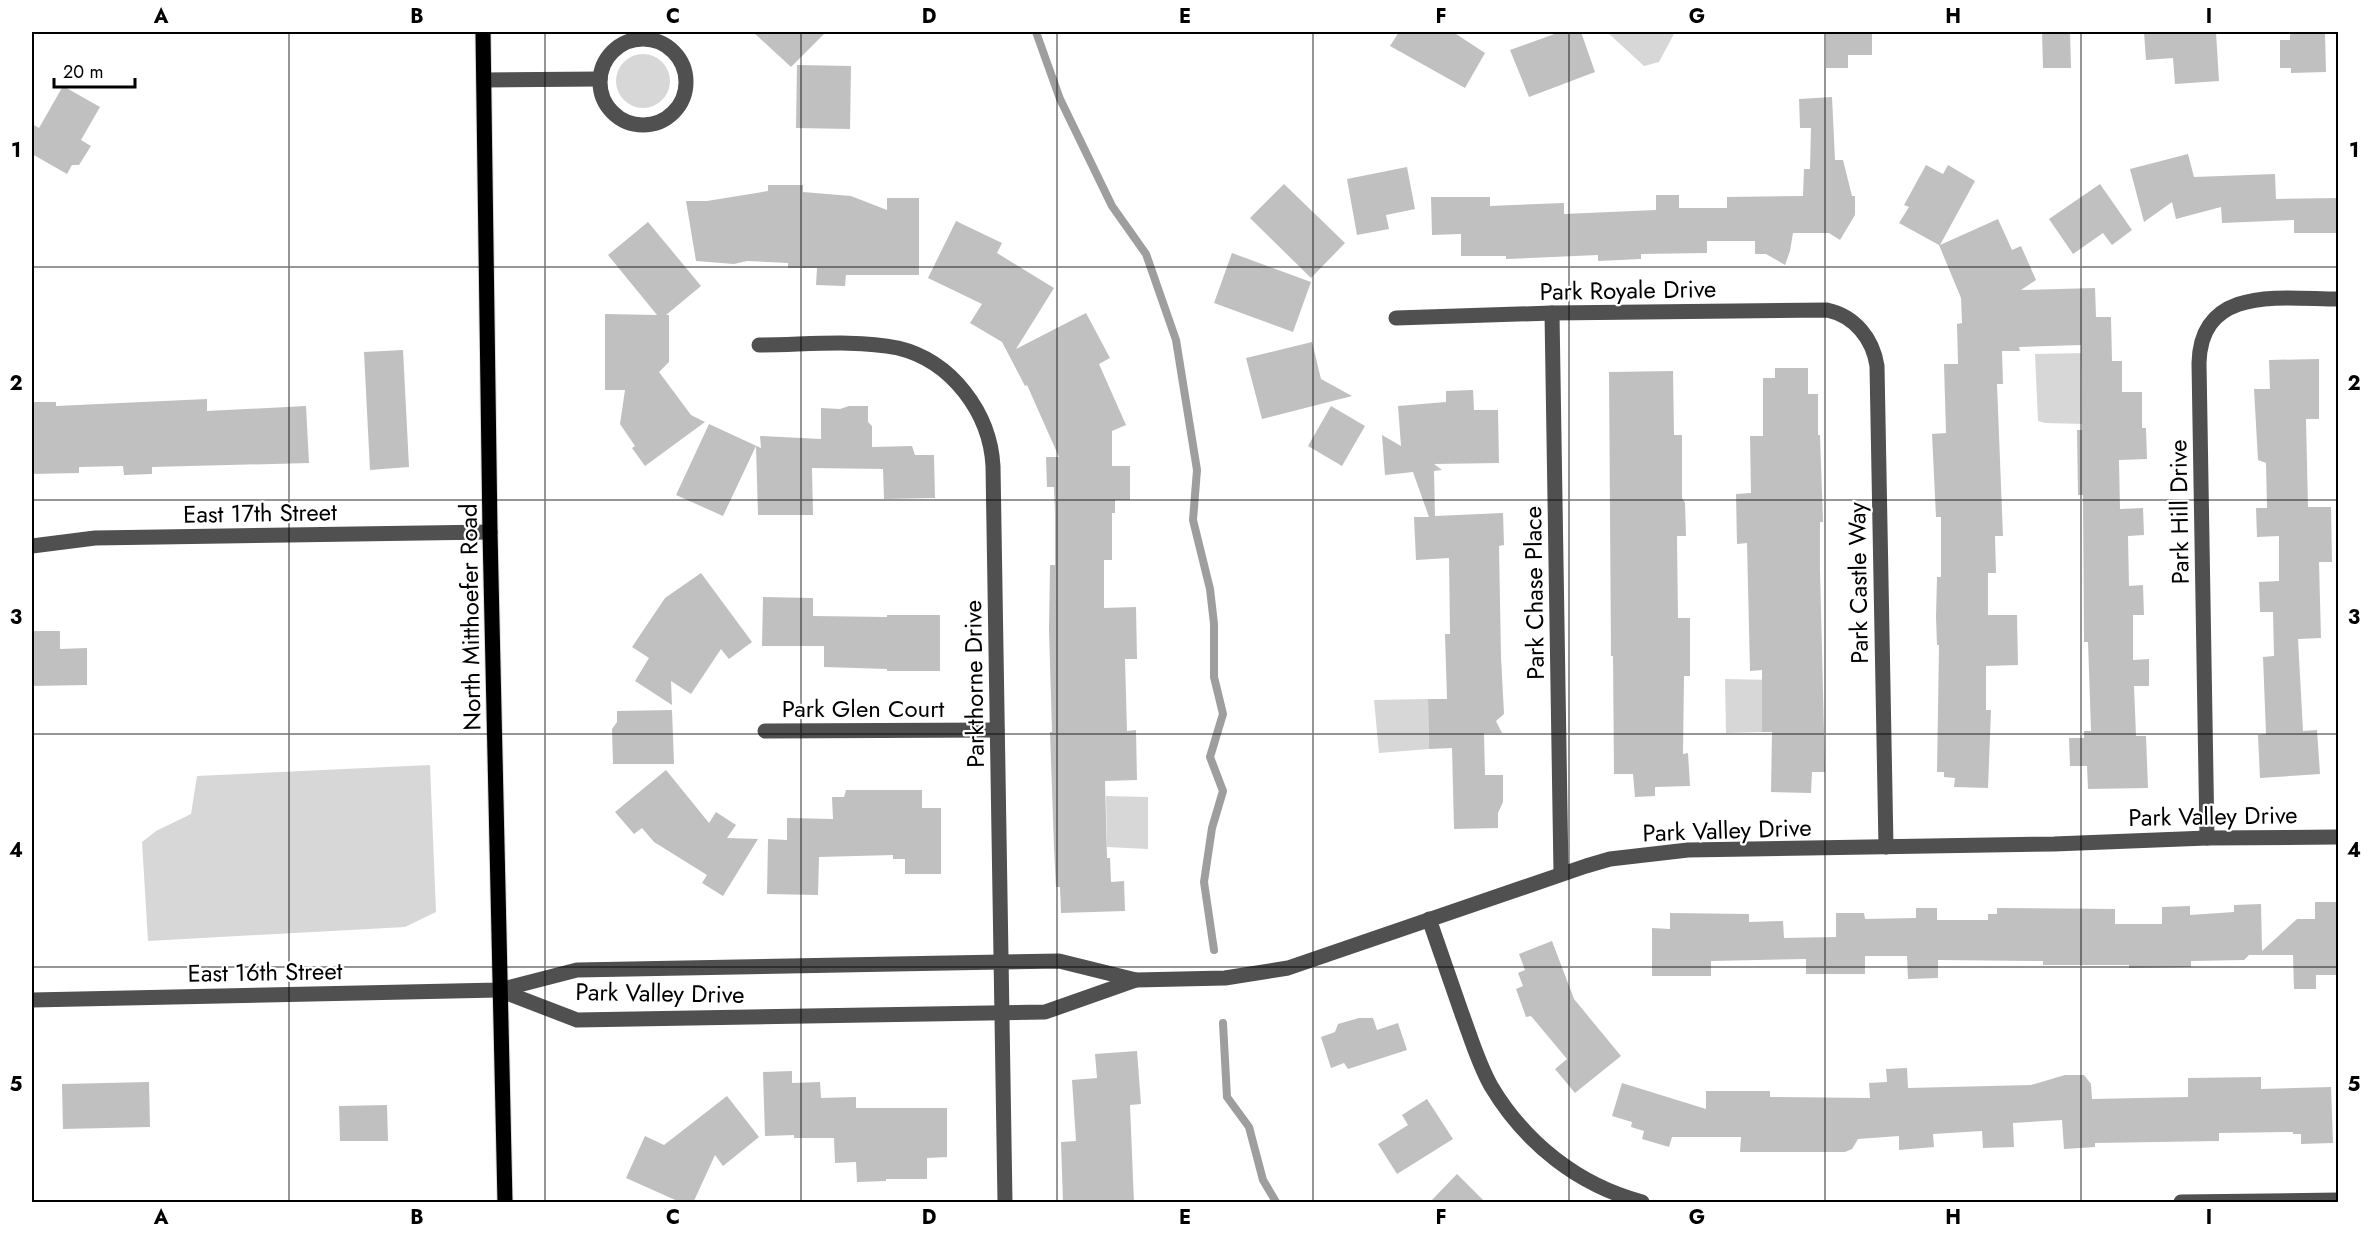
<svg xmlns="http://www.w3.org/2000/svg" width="2370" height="1234" font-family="Jost,sans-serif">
	<rect width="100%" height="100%" fill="#fff"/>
	<g fill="#d7d7d7">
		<polygon points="1607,32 1675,32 1659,62 1644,66"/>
		<circle cx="643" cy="81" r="27"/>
		<polygon points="2085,353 2081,362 2082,419 2084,424 2045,423 2038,421 2035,354"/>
		<polygon points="1725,679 1772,680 1762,690 1762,732 1726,733"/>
		<polygon points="1428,699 1429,749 1379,753 1374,700"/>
		<polygon points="430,765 436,912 405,927 148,941 142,842 156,831 191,814 197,776"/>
		<polygon points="1106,796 1148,797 1148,849 1107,847"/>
	</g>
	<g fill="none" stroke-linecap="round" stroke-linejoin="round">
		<g stroke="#9e9e9e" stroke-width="8">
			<polyline points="1036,32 1060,99 1112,206 1146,254 1176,340 1197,470 1193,520 1210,589 1214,624 1214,677 1223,714 1210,757 1223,791 1212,828 1204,882 1214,950"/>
			<polyline points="1223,1023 1227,1097 1249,1127 1263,1180 1276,1202"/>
		</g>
	</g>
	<g fill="#c0c0c0">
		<polygon points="753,32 826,32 791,67"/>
		<polygon points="1399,32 1453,32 1485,53 1465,88 1390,46"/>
		<polygon points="1560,32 1581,32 1595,72 1529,97 1510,50"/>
		<polygon points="1826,32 1872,32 1872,55 1848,55 1848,68 1826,68"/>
		<polygon points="2042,32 2070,32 2071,68 2043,68"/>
		<polygon points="2144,32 2216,32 2219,81 2175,84 2173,58 2146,60"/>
		<polygon points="2290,32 2325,32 2326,72 2291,73 2291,68 2280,68 2280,40 2290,40"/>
		<polygon points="797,65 851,66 850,129 796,128"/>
		<polygon points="63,86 100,107 81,140 91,146 79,165 72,165 67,174 32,154 32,124 39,128"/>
		<polygon points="1832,97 1835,160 1843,160 1852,196 1855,196 1855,215 1840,240 1829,233 1793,233 1790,251 1785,265 1766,254 1755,254 1755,241 1707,241 1707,253 1641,254 1641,259 1598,261 1598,255 1506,259 1506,256 1461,256 1461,234 1432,235 1431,197 1490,197 1490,206 1564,203 1564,214 1656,210 1656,195 1679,195 1679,208 1727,208 1727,197 1803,196 1804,169 1810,169 1811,128 1800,128 1799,99"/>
		<polygon points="2188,154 2194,177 2275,174 2276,199 2338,198 2338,233 2294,233 2294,220 2222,223 2221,207 2176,219 2172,202 2144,222 2130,169"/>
		<polygon points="1926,165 1943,174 1948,165 1975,181 1940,245 1998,219 2012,250 2021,246 2036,280 2021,290 2095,288 2096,317 2111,317 2112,361 2122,361 2122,392 2142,392 2142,428 2146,428 2147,459 2119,460 2120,509 2143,508 2144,535 2128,536 2129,586 2143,585 2144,615 2133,615 2133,660 2149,659 2149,686 2134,686 2136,736 2146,736 2148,788 2088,789 2087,766 2070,766 2069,738 2084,738 2084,731 2091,731 2088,642 2084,642 2083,495 2078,495 2077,430 2082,430 2081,345 2019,347 2020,351 2002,351 2003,384 1997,384 2003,536 1995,536 1996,573 1988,573 1988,615 2017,615 2018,665 1986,666 1986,710 1991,710 1988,788 1954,787 1955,778 1944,777 1944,772 1937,772 1939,645 1937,645 1936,617 1937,577 1941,577 1941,517 1936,517 1932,434 1946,433 1944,364 1958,364 1957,324 1962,323 1961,298 1939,245 1899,223 1909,207 1904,205"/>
		<polygon points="1407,167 1415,209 1386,215 1389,229 1357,235 1347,179"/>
		<polygon points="1284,184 1345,243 1311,278 1250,218"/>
		<polygon points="2100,184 2132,230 2112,245 2103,233 2073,254 2049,219"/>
		<polygon points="768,185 803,185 803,192 851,196 887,210 887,198 919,198 919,275 846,275 845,286 816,285 817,268 788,268 788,263 747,261 734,264 696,261 686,201 707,201 768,191"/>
		<polygon points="956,221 1002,243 997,253 1054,288 1016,349 1086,313 1110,358 1099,364 1126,425 1112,431 1112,466 1130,466 1130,500 1115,500 1115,513 1112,513 1112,560 1104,560 1104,608 1136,607 1137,659 1125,659 1127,731 1136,730 1137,780 1105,781 1107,858 1110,858 1111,882 1124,881 1125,911 1061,913 1060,887 1056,887 1054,848 1050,732 1052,732 1049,630 1050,565 1055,565 1055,514 1054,487 1047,487 1046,457 1059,457 1027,385 1025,386 1002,342 970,323 982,304 928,278"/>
		<polygon points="648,222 701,286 666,315 669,315 669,362 659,372 691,415 705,422 645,466 632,448 635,446 620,424 625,390 605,390 605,314 657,315 608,255"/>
		<polygon points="1232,253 1311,282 1293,332 1214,303"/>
		<polygon points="1312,342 1321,379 1352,396 1262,419 1246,358"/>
		<polygon points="403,350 409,467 370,470 364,352"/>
		<polygon points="2319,359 2319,419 2306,419 2308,507 2331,507 2332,562 2319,562 2321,638 2298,639 2303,731 2317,730 2320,774 2260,778 2258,735 2266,734 2263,657 2274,656 2273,612 2260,612 2259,582 2279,581 2279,536 2257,537 2256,508 2267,508 2266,463 2258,460 2254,389 2270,389 2269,360"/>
		<polygon points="1775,368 1808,368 1808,394 1818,394 1818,435 1820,435 1823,522 1820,522 1820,570 1825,772 1812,772 1811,793 1771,792 1772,732 1762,732 1762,670 1750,671 1747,543 1737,544 1736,494 1751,493 1750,436 1763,436 1763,378 1775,378"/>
		<polygon points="1673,371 1674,435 1682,435 1682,498 1685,503 1686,536 1677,536 1678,618 1690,618 1690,676 1684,676 1683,754 1688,753 1690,786 1655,787 1655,796 1635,797 1633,774 1614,774 1613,656 1611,656 1609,372"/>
		<polygon points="1473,390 1474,410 1498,410 1499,463 1434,464 1442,470 1434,471 1435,516 1503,513 1504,545 1499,546 1501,657 1504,714 1496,721 1502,733 1484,733 1485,775 1503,775 1503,802 1498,813 1498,828 1454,829 1452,748 1429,749 1428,699 1447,699 1445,634 1450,634 1449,558 1416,560 1414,517 1429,517 1413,472 1385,475 1382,435 1401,446 1398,406 1446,402 1446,391"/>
		<polygon points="207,399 207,411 306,406 309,463 152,467 152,474 124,475 123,466 79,467 79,473 32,474 32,402 56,402 56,406"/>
		<polygon points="849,406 868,406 868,422 872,426 872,447 912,446 915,455 934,455 935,498 884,499 883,469 812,468 813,515 758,515 756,446 723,516 676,495 709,424 761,448 760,436 821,439 821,408 840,409"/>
		<polygon points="1331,406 1365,426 1342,466 1308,446"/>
		<polygon points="701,573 752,642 729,659 721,649 691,694 671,681 672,705 635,681 649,658 632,647 665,598"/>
		<polygon points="763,597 813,598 813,616 887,617 887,615 940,615 940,671 887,671 887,669 824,667 824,646 762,646"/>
		<polygon points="32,631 60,631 60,649 87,648 87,685 32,686"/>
		<polygon points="672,710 674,764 613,764 612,729 617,722 617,711"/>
		<polygon points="666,770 709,823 716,812 736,825 727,838 758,839 723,896 702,883 707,875 654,842 642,828 634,834 615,812"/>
		<polygon points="846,790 922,790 922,808 941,808 941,874 905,874 905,859 893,859 893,855 819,857 818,895 767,894 768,839 787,840 787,818 833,819 832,797 844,797"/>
		<polygon points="2315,902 2338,902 2338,975 2316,975 2316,989 2294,989 2293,955 2249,955 2244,960 2191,961 2191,967 2129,968 2129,965 2043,965 2043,961 1938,960 1938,978 1908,979 1907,956 1865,956 1865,974 1806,974 1806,959 1711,961 1711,976 1652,976 1652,928 1670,929 1670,913 1749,914 1749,922 1783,921 1784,938 1836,937 1836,913 1864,913 1865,919 1916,918 1916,908 1937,908 1937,920 1988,920 1988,914 1997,914 1997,908 2115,909 2115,924 2162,924 2162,907 2190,906 2190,915 2234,912 2234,905 2261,904 2262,951 2297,919 2315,919"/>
		<polygon points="1552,941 1574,999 1621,1056 1575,1093 1555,1069 1567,1059 1531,1016 1526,1017 1516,989 1523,986 1518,973 1525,970 1519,954"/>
		<polygon points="1359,1018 1373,1018 1377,1030 1398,1023 1407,1050 1348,1069 1344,1063 1331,1068 1321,1037 1335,1032 1338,1024"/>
		<polygon points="1137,1051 1141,1104 1130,1105 1134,1203 1063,1203 1061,1142 1076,1141 1072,1080 1097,1078 1095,1054"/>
		<polygon points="1907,1068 1908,1088 2031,1085 2065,1075 2084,1075 2091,1084 2092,1099 2188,1097 2188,1078 2261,1077 2261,1089 2331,1087 2333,1143 2301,1144 2301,1134 2293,1134 2293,1132 2219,1133 2219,1141 2095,1143 2095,1147 2064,1149 2062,1120 2013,1123 2014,1147 1983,1148 1982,1131 1933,1134 1934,1147 1899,1150 1899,1136 1858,1139 1852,1149 1845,1152 1740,1152 1741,1137 1672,1137 1669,1147 1642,1139 1644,1131 1631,1127 1632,1122 1612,1116 1622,1083 1706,1109 1706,1091 1770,1091 1770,1097 1870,1098 1869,1083 1887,1082 1886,1069"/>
		<polygon points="792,1071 792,1083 820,1082 821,1098 856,1097 856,1108 947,1108 947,1157 927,1158 927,1179 886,1179 886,1181 857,1182 856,1162 835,1163 834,1138 794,1138 794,1135 765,1136 763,1072"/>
		<polygon points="149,1082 150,1127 63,1129 62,1084"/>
		<polygon points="727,1096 759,1137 723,1166 715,1155 693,1203 682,1203 626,1178 645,1136 664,1145"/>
		<polygon points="1427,1099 1453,1139 1397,1174 1378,1144 1408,1125 1402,1115"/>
		<polygon points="387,1105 388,1141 340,1141 339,1106"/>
		<polygon points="1457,1174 1486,1203 1429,1203"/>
	</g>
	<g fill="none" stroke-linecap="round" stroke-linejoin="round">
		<defs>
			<polyline id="major" points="483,32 490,532 505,1202"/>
		</defs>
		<use href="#major" stroke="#dbdbdb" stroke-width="17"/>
		<g stroke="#505050" stroke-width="15">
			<circle cx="643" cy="82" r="43"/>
			<polyline points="484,80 600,79"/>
			<polyline points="1552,313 1561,873"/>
			<path d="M1396,318L1552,313L1827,310C1855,316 1873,339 1877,366L1886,847"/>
			<path d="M759,345C804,345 853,339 898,348C952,361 990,413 993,466L1005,1202"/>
			<polyline points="32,546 95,538 490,532"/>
			<polyline points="765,731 997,730"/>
			<path d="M2207,838L2199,363C2201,284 2283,299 2338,299"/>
			<path d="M1429,919C1440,951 1451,982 1462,1014C1471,1038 1478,1063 1491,1086C1525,1143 1578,1185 1642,1202"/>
			<polyline points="499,990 577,1020 1045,1012 1136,980"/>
			<polyline points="32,1000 499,990 577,970 1001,962 1059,961 1136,980 1225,978 1288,968 1586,866 1610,859 1688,850 2054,844 2207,838 2338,837"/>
			<polyline points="2181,1202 2338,1200"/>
		</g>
		<use href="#major" stroke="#000" stroke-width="15"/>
	</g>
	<path fill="none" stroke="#000" stroke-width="1.5" stroke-opacity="0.55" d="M289,32V1202M545,32V1202M801,32V1202M1057,32V1202M1313,32V1202M1569,32V1202M1825,32V1202M2081,32V1202M32,267H2338M32,500H2338M32,734H2338M32,967H2338"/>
	<g text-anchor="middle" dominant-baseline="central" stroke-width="4.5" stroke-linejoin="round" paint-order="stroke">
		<g font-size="24" fill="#000" stroke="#fff">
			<text transform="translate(1628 290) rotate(-1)">Park Royale Drive</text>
			<text transform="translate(2179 512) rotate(-91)">Park Hill Drive</text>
			<text transform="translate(260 513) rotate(-1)">East 17th Street</text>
			<text transform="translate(1858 583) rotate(-91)">Park Castle Way</text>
			<text transform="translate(1534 593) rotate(-91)">Park Chase Place</text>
			<text transform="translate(470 617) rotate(-91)">North Mitthoefer Road</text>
			<text transform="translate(974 684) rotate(-91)">Parkthorne Drive</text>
			<text x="863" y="708">Park Glen Court</text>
			<text transform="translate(2213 816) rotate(-1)">Park Valley Drive</text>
			<text transform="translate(1727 830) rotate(-2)">Park Valley Drive</text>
			<text transform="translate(265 972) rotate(-1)">East 16th Street</text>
			<text transform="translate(660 993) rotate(1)">Park Valley Drive</text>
		</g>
	</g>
	<rect width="2370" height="1234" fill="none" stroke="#ffffff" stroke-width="66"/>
	<path d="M54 78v9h81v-9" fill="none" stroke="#000000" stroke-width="3"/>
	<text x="63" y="78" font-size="18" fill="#000000" stroke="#ffffff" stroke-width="4.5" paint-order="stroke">20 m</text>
	<rect x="33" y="33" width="2304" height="1168" fill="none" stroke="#000" stroke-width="2"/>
	<g font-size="20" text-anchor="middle" font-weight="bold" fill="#000">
		<text x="161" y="23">A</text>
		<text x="417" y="23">B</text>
		<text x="673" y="23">C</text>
		<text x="929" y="23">D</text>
		<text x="1185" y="23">E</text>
		<text x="1441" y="23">F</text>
		<text x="1697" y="23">G</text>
		<text x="1953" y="23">H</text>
		<text x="2209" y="23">I</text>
		<text x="16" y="157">1</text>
		<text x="2354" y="157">1</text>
		<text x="16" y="390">2</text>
		<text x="2354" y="390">2</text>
		<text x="16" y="624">3</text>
		<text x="2354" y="624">3</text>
		<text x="16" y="857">4</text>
		<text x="2354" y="857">4</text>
		<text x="16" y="1091">5</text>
		<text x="2354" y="1091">5</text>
		<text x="161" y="1224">A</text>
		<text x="417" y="1224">B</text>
		<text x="673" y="1224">C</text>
		<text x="929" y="1224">D</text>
		<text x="1185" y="1224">E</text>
		<text x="1441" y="1224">F</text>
		<text x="1697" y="1224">G</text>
		<text x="1953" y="1224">H</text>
		<text x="2209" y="1224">I</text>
	</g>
</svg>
